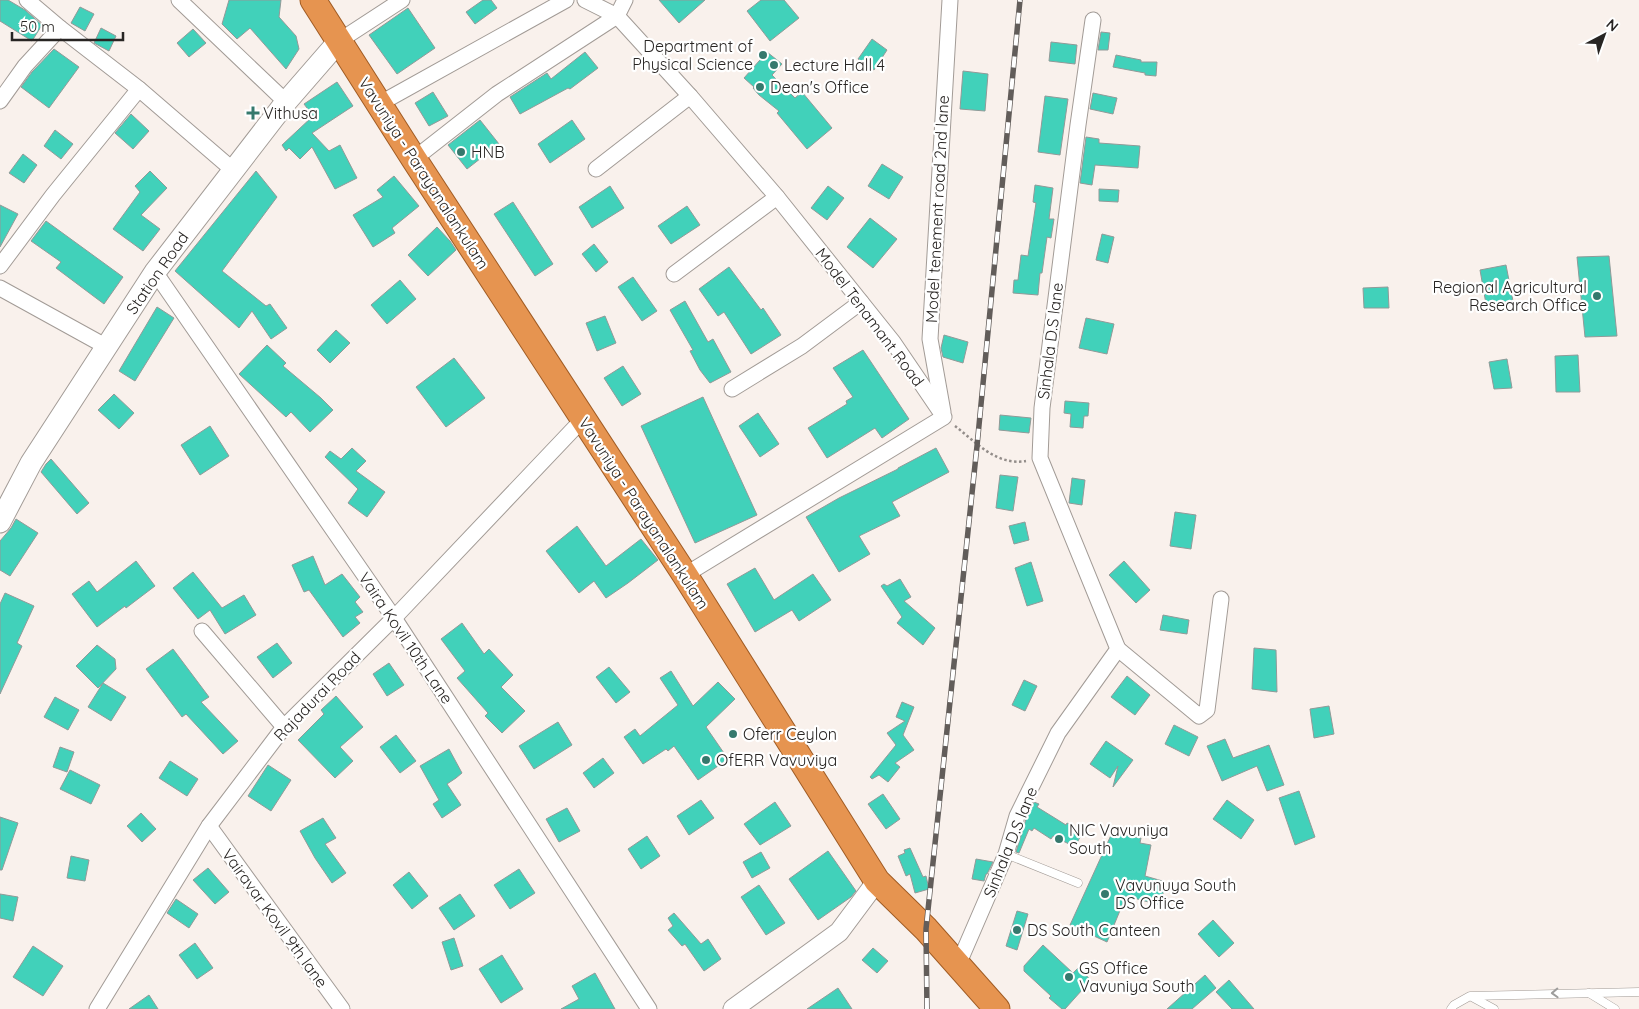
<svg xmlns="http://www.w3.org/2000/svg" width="1639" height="1009" font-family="Quicksand,sans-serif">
	<rect width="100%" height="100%" fill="#f9f1ec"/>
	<g fill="#41d1ba" stroke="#919a98">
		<polygon points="0,0 8,0 25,10 42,25 32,41 0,21"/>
		<polygon points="229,0 281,0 279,17 296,36 299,49 286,69 250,28 237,39 222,24"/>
		<polygon points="483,0 491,0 497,8 475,24 466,12"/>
		<polygon points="659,0 705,0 679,23"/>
		<polygon points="761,0 784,0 799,18 770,41 747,11"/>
		<polygon points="80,7 94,14 85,31 71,23"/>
		<polygon points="408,8 435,48 397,74 369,35"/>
		<polygon points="101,28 116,36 109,51 94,43"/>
		<polygon points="193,29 206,43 189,57 177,43"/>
		<polygon points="1101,32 1110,33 1108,50 1098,50"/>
		<polygon points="872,39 887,50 874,70 858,59"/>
		<polygon points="1051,42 1077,45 1075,64 1049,61"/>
		<polygon points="54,49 79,67 49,108 21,87 32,72"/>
		<polygon points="585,52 598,68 570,89 568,88 520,114 510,97 547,73 551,79"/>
		<polygon points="767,52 782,64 772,75 795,98 802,92 832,128 807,149 777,113 779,111 759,95 753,88 754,87 744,78"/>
		<polygon points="1116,55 1141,60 1141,62 1157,62 1156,76 1145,75 1145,73 1113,67"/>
		<polygon points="963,71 988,74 985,111 960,109"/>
		<polygon points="337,82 353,106 312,133 329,151 340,145 357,178 335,189 312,147 300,159 289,148 286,151 282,145 313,116 304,104"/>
		<polygon points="433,92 448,116 429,126 415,103"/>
		<polygon points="1093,93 1117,98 1113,114 1090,109"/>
		<polygon points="1045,96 1068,99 1060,155 1038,152"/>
		<polygon points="131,114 149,131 133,149 115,133"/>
		<polygon points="480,120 499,144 467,169 448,145"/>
		<polygon points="572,120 585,139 550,163 538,144"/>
		<polygon points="55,130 73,144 61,159 44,146"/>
		<polygon points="1086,137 1099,139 1099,143 1140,146 1138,168 1095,165 1092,185 1080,183"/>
		<polygon points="23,154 37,165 24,183 9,173"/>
		<polygon points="882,164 903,177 889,199 868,186"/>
		<polygon points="150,171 167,188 141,215 160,229 143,251 113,229 140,192 135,186"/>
		<polygon points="256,171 277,197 222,271 266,306 270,304 287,328 271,339 252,311 239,328 175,271"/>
		<polygon points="394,176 419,206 392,228 395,233 373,247 353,215 383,197 377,190"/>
		<polygon points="1035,185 1053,188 1049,219 1054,219 1051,238 1047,237 1042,273 1040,273 1038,295 1013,293 1014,280 1018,280 1021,255 1028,256 1036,203 1033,202"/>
		<polygon points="610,186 624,208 592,228 579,207"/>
		<polygon points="828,186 844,198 827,220 811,208"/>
		<polygon points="1099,189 1119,190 1118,202 1099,201"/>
		<polygon points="513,202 553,264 535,276 494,214"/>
		<polygon points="0,205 18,214 0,247"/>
		<polygon points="687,206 700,225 671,244 658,226"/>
		<polygon points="870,218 897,239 873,268 847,247"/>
		<polygon points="46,221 123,277 104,304 56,268 61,262 31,241"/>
		<polygon points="437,227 450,241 456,250 428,276 408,255"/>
		<polygon points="1102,234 1114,237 1108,263 1096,260"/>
		<polygon points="594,244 608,262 596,272 582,254"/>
		<polygon points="1609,256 1617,336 1585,337 1577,257"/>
		<polygon points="1506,265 1513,301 1486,304 1480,270"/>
		<polygon points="729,267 761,310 763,308 781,335 751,354 724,312 718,316 699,289"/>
		<polygon points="633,277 657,311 642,321 618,287"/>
		<polygon points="400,280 416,299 387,324 371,305"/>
		<polygon points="1388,287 1389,308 1364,308 1363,288"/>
		<polygon points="685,301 708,342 713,339 731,372 710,383 700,370 690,351 693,350 670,310"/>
		<polygon points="157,307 174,318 135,381 119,371"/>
		<polygon points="605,316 616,343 597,351 586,323"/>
		<polygon points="1086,318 1114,324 1107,354 1079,348"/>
		<polygon points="336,330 350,343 330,363 317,350"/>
		<polygon points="944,335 968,342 963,363 943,357 941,348"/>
		<polygon points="267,345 286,363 283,366 321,398 333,410 310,432 291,412 286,417 239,374"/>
		<polygon points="863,350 909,419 882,438 875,428 827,458 808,428 847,404 846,401 853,397 833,368"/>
		<polygon points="1578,355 1580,392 1556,392 1555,356"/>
		<polygon points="454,358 485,398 446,427 416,387"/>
		<polygon points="1507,359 1512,388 1494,389 1489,362"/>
		<polygon points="623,366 641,394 622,406 604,378"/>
		<polygon points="114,394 134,413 119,429 98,410"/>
		<polygon points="703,397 757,515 695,543 641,426"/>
		<polygon points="1065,401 1089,403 1088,416 1084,416 1083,428 1070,427 1071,414 1064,413"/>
		<polygon points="758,413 779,444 760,457 739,426"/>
		<polygon points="1000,415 1031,418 1029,433 999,430"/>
		<polygon points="210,426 229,456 200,475 181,445"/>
		<polygon points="352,448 366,461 356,471 385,492 367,517 348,503 358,489 325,457 330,451 341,459"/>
		<polygon points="936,448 949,472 892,502 900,516 859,536 870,554 839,572 806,517 839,498 898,469 898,468"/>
		<polygon points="51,459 89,503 77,514 41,472 46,464"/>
		<polygon points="1000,475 1018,477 1013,511 996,508"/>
		<polygon points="1072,478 1085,480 1082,505 1069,503"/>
		<polygon points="1175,512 1196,515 1191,549 1170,546"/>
		<polygon points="16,519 38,533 10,576 0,570 0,541 11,528"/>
		<polygon points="1025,522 1029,540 1014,544 1009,526"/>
		<polygon points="577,526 606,566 641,539 658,560 628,583 606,598 594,581 579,593 546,551"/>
		<polygon points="313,556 325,585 342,574 360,597 355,602 363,612 355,617 360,623 343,637 309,590 304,592 292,565"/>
		<polygon points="136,561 155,586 126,608 125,606 97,627 72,594 89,581 97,592"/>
		<polygon points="1124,561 1150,590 1136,603 1109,575"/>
		<polygon points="1031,562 1043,601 1027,606 1015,568"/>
		<polygon points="755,568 774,600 813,574 831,600 799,621 792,610 755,632 727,584"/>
		<polygon points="193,572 222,608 244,595 256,615 225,634 210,610 198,619 173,588"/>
		<polygon points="900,579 911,597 904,601 935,628 923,645 897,623 902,617 881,586 884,584 887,586"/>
		<polygon points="5,593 34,606 17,643 22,646 0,694 0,604"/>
		<polygon points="1163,615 1189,620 1187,634 1160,630"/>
		<polygon points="462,623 484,654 489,649 513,675 501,687 525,711 502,733 485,716 488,713 457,678 465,671 441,639"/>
		<polygon points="277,643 292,663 273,678 257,657"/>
		<polygon points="97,645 115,659 116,669 98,688 76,666"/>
		<polygon points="1254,648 1276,650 1277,692 1252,689"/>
		<polygon points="173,649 209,697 201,702 238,741 223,754 186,714 182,717 146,669"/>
		<polygon points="389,663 404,685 387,696 373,674"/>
		<polygon points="609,667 630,692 616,703 596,677"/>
		<polygon points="671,671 693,706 718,682 735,699 706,727 728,759 698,780 674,746 668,751 666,749 643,764 624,737 635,729 640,736 678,705 660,678"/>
		<polygon points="1127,676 1150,695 1135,715 1111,697"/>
		<polygon points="1024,680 1037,686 1025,711 1012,705"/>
		<polygon points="103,683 126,697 111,721 88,707"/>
		<polygon points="336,696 363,727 340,747 353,761 335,778 298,740 324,714 321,710"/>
		<polygon points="55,697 79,710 68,730 44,717"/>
		<polygon points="902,702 914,707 903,735 914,750 895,763 900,767 888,782 879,775 872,779 870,777 896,745 887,733 905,721 896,717"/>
		<polygon points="1329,706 1334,734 1314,738 1310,709"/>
		<polygon points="558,722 572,745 534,769 519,746"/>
		<polygon points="1174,725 1198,737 1189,756 1165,744"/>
		<polygon points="396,735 416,761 400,773 380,747"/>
		<polygon points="1225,739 1233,758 1269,745 1284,785 1267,791 1257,766 1222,781 1207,746"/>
		<polygon points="1106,741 1133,760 1113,787 1118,766 1110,778 1090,764"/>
		<polygon points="60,747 74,752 67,772 53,767"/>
		<polygon points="449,749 462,773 456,778 447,784 461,805 442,818 433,804 439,800 420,766"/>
		<polygon points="603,758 614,773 594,788 583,773"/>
		<polygon points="170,761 198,779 187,796 159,778"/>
		<polygon points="268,765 291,780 271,811 248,796"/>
		<polygon points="70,770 100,785 91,804 60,789"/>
		<polygon points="1299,791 1315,837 1295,845 1279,798"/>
		<polygon points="883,794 900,819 886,829 868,804"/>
		<polygon points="701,800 714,818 689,835 677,816"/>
		<polygon points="1227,800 1254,820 1241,839 1213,819"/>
		<polygon points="775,802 791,826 760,845 744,824"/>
		<polygon points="1034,802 1039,804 1037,807 1066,825 1067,823 1083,831 1075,847 1053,836 1051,839 1034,828 1032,831 1029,829 1019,853 1016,852 1026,819"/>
		<polygon points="567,808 580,831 559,842 546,819"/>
		<polygon points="141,813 156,829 142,842 127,826"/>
		<polygon points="0,817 18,823 2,870 0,870"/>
		<polygon points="323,818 336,838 325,844 346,873 332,883 315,858 300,831"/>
		<polygon points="1112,833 1141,838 1140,843 1151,845 1145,876 1166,882 1160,905 1126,896 1107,942 1070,925"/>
		<polygon points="647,836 660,856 641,869 628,849"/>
		<polygon points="910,848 923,877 926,876 929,889 915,893 910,874 906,876 898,856 905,853 904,850"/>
		<polygon points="828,851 856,891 851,897 818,920 789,879"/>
		<polygon points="761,852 770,868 752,878 743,862"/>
		<polygon points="71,856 89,860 85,881 67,878"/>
		<polygon points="976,859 993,862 987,874 986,874 984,881 972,879"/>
		<polygon points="208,868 229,892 215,904 193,880"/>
		<polygon points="519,869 535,893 510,909 494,885"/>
		<polygon points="409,872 428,896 412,909 393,885"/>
		<polygon points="759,885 785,923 766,935 741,897"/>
		<polygon points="0,894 18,897 13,921 0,918"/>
		<polygon points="460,894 475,916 454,930 439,908"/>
		<polygon points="176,899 198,914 189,928 167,913"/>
		<polygon points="1017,911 1028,914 1017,950 1006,946"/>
		<polygon points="674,913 701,944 708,939 721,959 704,971 685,944 682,946 668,930 673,926 668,918"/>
		<polygon points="1213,920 1234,943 1219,957 1198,934"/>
		<polygon points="454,938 463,966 451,970 442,942"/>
		<polygon points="195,943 213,968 197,979 179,955"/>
		<polygon points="1043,945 1073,973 1078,968 1091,980 1065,1009 1062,1009 1049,998 1051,996 1024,971 1024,966"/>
		<polygon points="33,946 63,966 43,996 13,977"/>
		<polygon points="873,948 888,961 877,973 862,960"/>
		<polygon points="502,955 523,989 501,1003 479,969"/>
		<polygon points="595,973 615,1009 561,1009 579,999 572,986"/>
		<polygon points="1205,975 1216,988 1192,1009 1167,1009"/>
		<polygon points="1229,980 1254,1009 1232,1009 1216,992"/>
		<polygon points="838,988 852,1009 807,1009"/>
		<polygon points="149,995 158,1009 129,1009"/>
	</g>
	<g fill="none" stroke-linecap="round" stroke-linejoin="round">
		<defs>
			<g id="service">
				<polyline points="1006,854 1078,883"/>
				<polyline points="1589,993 1615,1009"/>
				<polyline points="1472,997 1494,1009"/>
				<polyline points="1451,1009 1454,1005 1470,996 1639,992"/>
			</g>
			<g id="minor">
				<polyline points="27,0 60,28"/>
				<polyline points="179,0 286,102"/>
				<polyline points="585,0 617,16 690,96 777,197 893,342 944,417 685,575"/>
				<polyline points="339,41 402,0"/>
				<polyline points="0,101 25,66 60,28 139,89 233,170"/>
				<polyline points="379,104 566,0"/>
				<polyline points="414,159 497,94 617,16 625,0"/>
				<polyline points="596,169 690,96"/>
				<polyline points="0,266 53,195 139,89"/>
				<polyline points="155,272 394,618 649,1009"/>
				<polyline points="674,274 777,197"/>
				<polyline points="0,288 107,347"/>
				<polyline points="732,389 802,346 861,302"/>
				<polyline points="943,412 930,339 950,0"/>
				<polyline points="202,631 284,727"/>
				<polyline points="1118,649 1199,716 1207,710 1221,599"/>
				<polyline points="209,826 342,1009"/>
				<polyline points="958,965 1006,854 1017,816 1058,733 1118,649 1040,458 1042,408 1078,125 1093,20"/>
				<polyline points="97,1009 209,826 284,727 394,618 583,419"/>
			</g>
			<polyline id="tertiary" points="733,1009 839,932 877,881"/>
			<polyline id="secondary" points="0,522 31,463 155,272 286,102 339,41"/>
			<polyline id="trunk" points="313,0 414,159 685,575 877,881 926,929 997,1009"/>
		</defs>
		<use href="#service" stroke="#a29b96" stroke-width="9"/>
		<use href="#minor" stroke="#a29b96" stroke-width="17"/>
		<use href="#tertiary" stroke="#a29b96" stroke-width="21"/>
		<use href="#secondary" stroke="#a29b96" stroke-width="23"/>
		<use href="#trunk" stroke="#a05c24" stroke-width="27"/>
		<path stroke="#938d8a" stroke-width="2.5" stroke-dasharray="2.5 2.5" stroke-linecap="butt" d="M955,426C976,442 996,466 1026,461"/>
		<use href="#service" stroke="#fff" stroke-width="8"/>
		<use href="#minor" stroke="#fff" stroke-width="15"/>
		<use href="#tertiary" stroke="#fff" stroke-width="19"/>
		<use href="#secondary" stroke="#fff" stroke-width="21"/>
		<use href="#trunk" stroke="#e69450" stroke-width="25"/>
		<defs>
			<polyline id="rail" points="927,1009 926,929 977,446 1020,0"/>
		</defs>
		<use href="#rail" stroke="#625d5a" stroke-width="5.5"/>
		<use href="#rail" stroke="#fff" stroke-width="4" stroke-dasharray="11" stroke-linecap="butt"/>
	</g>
	<defs><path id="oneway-chevron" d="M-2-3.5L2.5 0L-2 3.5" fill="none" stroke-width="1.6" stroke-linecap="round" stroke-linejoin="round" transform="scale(1.25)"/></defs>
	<use stroke="#9e9d9c" href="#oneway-chevron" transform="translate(1555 993) rotate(178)"/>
	<g fill="#35796d" stroke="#fff" stroke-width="2">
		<circle cx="763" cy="55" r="5"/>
		<circle cx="774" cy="65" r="5"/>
		<circle cx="760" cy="87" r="5"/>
		<path d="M250.5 105.5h5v5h5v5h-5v5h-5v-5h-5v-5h5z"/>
		<circle cx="461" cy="152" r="5"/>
		<circle cx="1597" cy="296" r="5"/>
		<circle cx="733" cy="734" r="5"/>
		<circle cx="706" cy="760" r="5"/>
		<circle cx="1059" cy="839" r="5"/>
		<circle cx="1105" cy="894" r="5"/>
		<circle cx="1017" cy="930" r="5"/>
		<circle cx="1069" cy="977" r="5"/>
	</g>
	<g text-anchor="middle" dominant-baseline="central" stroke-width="4.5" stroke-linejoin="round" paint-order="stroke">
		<g font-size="16" fill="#282523" stroke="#fff" text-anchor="start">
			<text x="753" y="46" text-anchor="end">Department of<tspan x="753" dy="18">Physical Science</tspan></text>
			<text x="784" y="65">Lecture Hall 4</text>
			<text x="770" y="87">Dean's Office</text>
			<text x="263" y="113">Vithusa</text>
			<text x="471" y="152">HNB</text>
			<text x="1587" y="287" text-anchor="end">Regional Agricultural<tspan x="1587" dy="18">Research Office</tspan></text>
			<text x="743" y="734">Oferr Ceylon</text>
			<text x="716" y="760">OfERR Vavuviya</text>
			<text x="1069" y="830">NIC Vavuniya<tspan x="1069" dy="18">South</tspan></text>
			<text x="1115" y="885">Vavunuya South<tspan x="1115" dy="18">DS Office</tspan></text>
			<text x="1027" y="930">DS South Canteen</text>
			<text x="1079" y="968">GS Office<tspan x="1079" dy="18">Vavuniya South</tspan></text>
		</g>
		<g font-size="16" fill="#282523" stroke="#fff">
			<text transform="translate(424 173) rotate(57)">Vavuniya - Parayanalankulam</text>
			<text transform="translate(937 209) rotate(-87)">Model tenement road 2nd lane</text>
			<text transform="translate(157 273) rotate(-55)">Station Road</text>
			<text transform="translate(870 317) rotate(53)">Model Tenamant Road</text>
			<text transform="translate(1050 341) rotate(-83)">Sinhala D.S lane</text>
			<text transform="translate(644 513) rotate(57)">Vavuniya - Parayanalankulam</text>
			<text transform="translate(406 638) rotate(56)">Vaira Kovil 10th Lane</text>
			<text transform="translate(317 696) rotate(-46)">Rajadurai Road</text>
			<text transform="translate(1010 842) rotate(-68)">Sinhala D.S lane</text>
			<text transform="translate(275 918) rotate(54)">Vairavar Kovil 9th lane</text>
		</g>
	</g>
	<g transform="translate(1604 35) rotate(41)" stroke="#ffffff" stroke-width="4" paint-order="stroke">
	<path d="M0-4L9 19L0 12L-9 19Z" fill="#282523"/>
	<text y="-8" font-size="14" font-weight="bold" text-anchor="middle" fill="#282523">N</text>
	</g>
	<path d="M12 32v8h111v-8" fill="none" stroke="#282523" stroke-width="2.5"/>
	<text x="20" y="32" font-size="15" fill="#282523" stroke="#ffffff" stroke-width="4" paint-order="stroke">50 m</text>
</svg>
